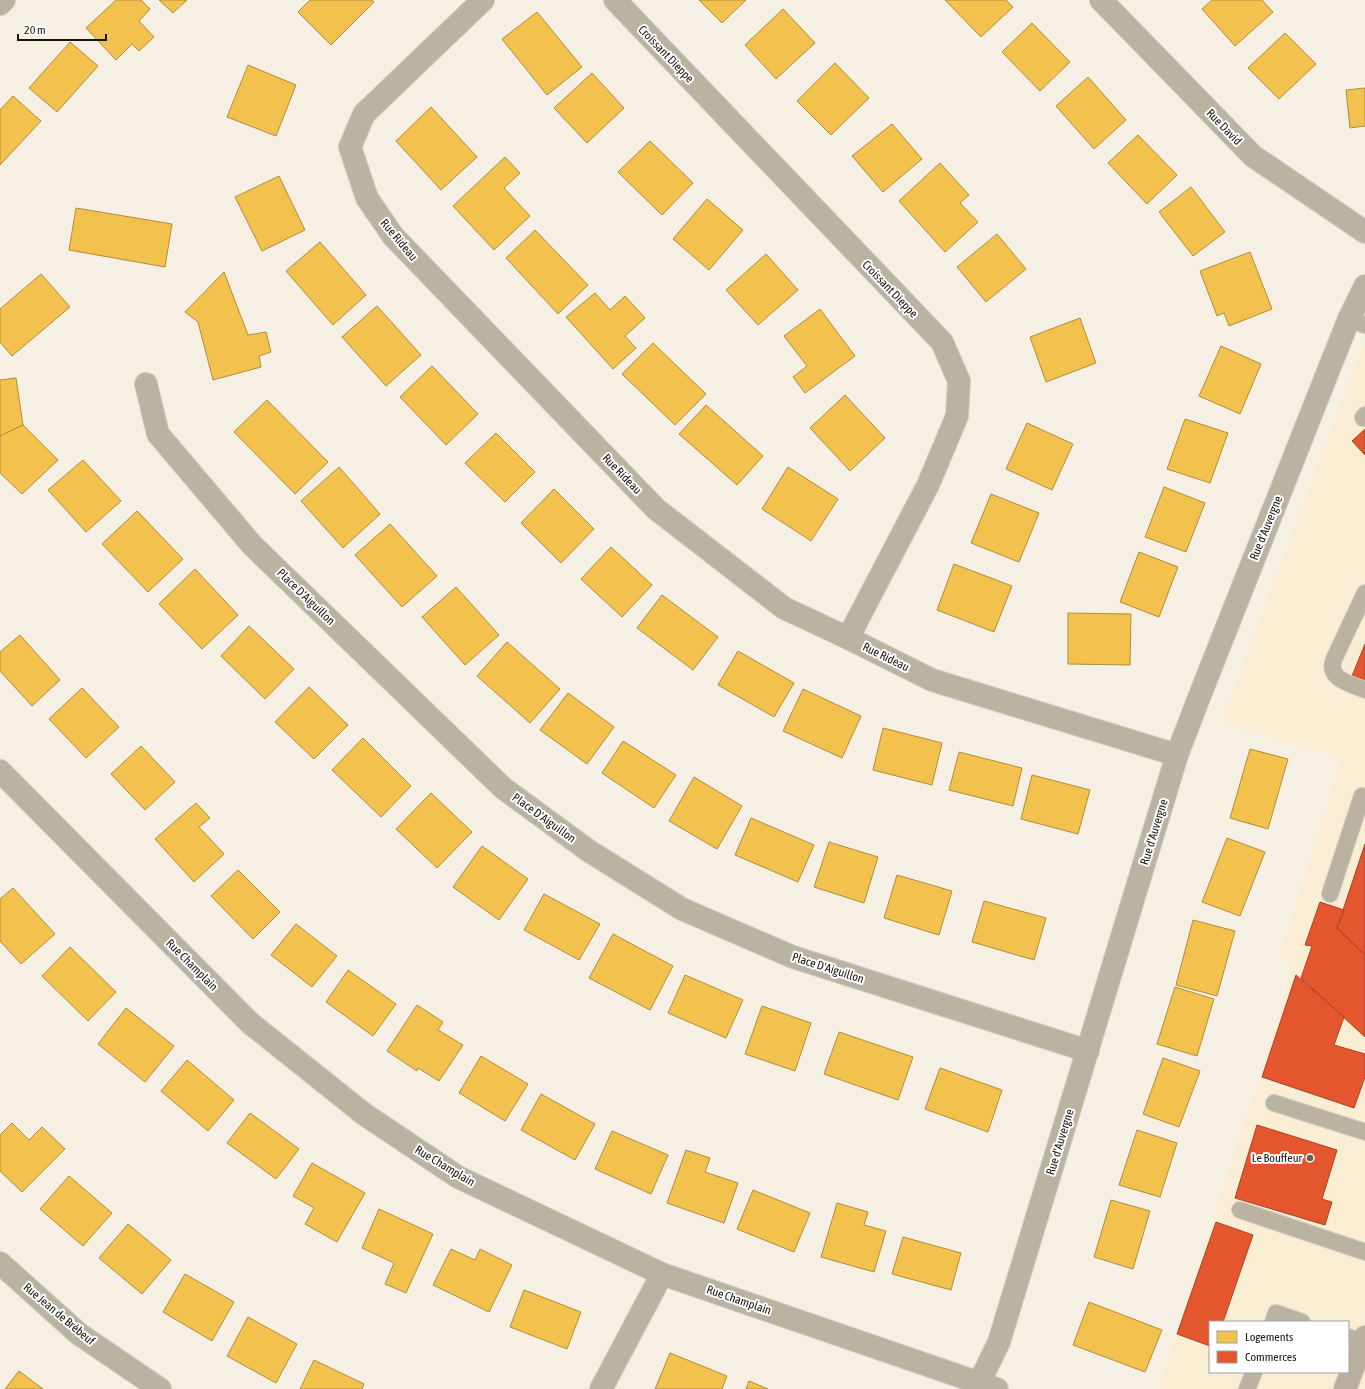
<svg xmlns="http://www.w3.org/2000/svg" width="1365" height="1389" font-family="'Asap Condensed',sans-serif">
	<rect width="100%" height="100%" fill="#f6f0e4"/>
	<path fill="#f9edd4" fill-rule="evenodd" d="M1365,339V1389H1159L1245,1119L1259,1082L1292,969L1279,956L1342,759L1221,723ZM1210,1322H1348V1372H1210Z"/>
	<g fill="#f2c14e" stroke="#b18d3a">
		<polygon points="116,0 141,0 150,9 139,21 154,37 139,51 132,44 116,60 86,28"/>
		<polygon points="159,0 187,0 173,13"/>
		<polygon points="310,0 372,0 374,2 331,45 298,12"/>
		<polygon points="699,0 746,0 722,23"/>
		<polygon points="945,0 1006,0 1013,7 981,37"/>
		<polygon points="1212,0 1262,0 1273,12 1235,46 1202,9"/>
		<polygon points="783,9 815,43 776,79 745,45"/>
		<polygon points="537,12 582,67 547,95 502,39"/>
		<polygon points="1032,23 1070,62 1040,91 1002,52"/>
		<polygon points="1285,33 1316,64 1279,99 1248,68"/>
		<polygon points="70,42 98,66 57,112 29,88"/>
		<polygon points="835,63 869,98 831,135 797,101"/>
		<polygon points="248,65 296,85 276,136 227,117"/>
		<polygon points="592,73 624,108 587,143 554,108"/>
		<polygon points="1088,77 1126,120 1094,149 1056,106"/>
		<polygon points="1365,88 1365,126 1350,128 1346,90"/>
		<polygon points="13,96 41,121 0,165 0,110"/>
		<polygon points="431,107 477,157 441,190 396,141"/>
		<polygon points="892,124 922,159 883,192 852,156"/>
		<polygon points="1138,135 1177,175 1147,204 1108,163"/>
		<polygon points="650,141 693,183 662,215 618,172"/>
		<polygon points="505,157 520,173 504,188 530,216 494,250 453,206"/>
		<polygon points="940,163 969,195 960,203 978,222 945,252 899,201"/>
		<polygon points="279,176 305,230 262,251 235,197"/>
		<polygon points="1191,187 1225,232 1193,256 1159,212"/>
		<polygon points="707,199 743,230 709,270 673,239"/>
		<polygon points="76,208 172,224 165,267 69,250"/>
		<polygon points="535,230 588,285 558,314 506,258"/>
		<polygon points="997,234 1026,269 986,302 957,267"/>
		<polygon points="320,242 366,295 333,325 286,271"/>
		<polygon points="1250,252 1272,309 1229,326 1224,313 1217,316 1200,271"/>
		<polygon points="766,254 798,290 758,325 726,290"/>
		<polygon points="224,272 248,335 266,332 271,352 259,356 261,367 213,380 198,322 185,312"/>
		<polygon points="41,274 70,307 12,356 0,342 0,309"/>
		<polygon points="595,293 610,310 625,296 645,318 625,336 636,348 613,369 566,317"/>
		<polygon points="377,306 421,355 386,386 342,337"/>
		<polygon points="820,309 855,356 805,393 793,377 807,366 784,336"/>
		<polygon points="1080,318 1096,363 1046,382 1030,337"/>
		<polygon points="653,343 706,394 675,425 622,374"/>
		<polygon points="1221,346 1261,364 1240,414 1199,396"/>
		<polygon points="432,366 478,414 446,445 400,397"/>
		<polygon points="16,378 23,425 0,436 0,380"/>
		<polygon points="845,395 885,438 850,471 810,428"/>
		<polygon points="267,400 328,462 295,494 234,432"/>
		<polygon points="706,405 763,456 737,485 679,434"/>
		<polygon points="1185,419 1228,433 1210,483 1167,469"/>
		<polygon points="1027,423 1073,444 1052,490 1006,469"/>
		<polygon points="23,425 58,460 22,494 0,473 0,436"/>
		<polygon points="496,433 535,472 505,502 465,463"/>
		<polygon points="83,460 121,501 86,532 48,490"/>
		<polygon points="339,467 380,514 343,548 301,501"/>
		<polygon points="788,467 838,499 811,541 762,509"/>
		<polygon points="1164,487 1205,503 1186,552 1145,537"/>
		<polygon points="554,489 594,529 561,563 521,523"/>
		<polygon points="991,494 1039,513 1019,562 971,543"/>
		<polygon points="137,511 183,559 148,592 102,544"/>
		<polygon points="390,524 437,576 402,607 355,555"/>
		<polygon points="611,547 652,585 622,617 581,579"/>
		<polygon points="1139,552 1178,567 1159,617 1120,602"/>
		<polygon points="954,564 1012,586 994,632 937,610"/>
		<polygon points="195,569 238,615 202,649 159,604"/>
		<polygon points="456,587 499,635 465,665 422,617"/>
		<polygon points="662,595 718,637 693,670 637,628"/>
		<polygon points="1068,613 1131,614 1130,665 1068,664"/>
		<polygon points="249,626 294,669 265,699 221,656"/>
		<polygon points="20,635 60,680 32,706 0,671 0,652"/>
		<polygon points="507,642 560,689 530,723 477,676"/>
		<polygon points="738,651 794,683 774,717 718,685"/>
		<polygon points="309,687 348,725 314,759 275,722"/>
		<polygon points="82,688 119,727 86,758 49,719"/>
		<polygon points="803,689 861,716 842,758 783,731"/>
		<polygon points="568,693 614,727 587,764 540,730"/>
		<polygon points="883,728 942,743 932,785 873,770"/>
		<polygon points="363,738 411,786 381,817 332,770"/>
		<polygon points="623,741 676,775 654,808 602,773"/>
		<polygon points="141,746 175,782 145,810 111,774"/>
		<polygon points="1250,749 1288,759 1268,829 1230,818"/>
		<polygon points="959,752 1022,768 1013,806 949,790"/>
		<polygon points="1032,775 1090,790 1078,834 1021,819"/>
		<polygon points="694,777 742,806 717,849 669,821"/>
		<polygon points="431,793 472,832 437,868 396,829"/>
		<polygon points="196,803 210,818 199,827 224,854 194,882 155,839"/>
		<polygon points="751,818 814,845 798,882 735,855"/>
		<polygon points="1227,838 1265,852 1240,916 1202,902"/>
		<polygon points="829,842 878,857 864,903 814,887"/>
		<polygon points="482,846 528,879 499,920 453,887"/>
		<polygon points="238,870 280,912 253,939 211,896"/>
		<polygon points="897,875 952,891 939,935 884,918"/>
		<polygon points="13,888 55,934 21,964 0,941 0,899"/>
		<polygon points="544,894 600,924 579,960 524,930"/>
		<polygon points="984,901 1046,918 1034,960 972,942"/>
		<polygon points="1193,920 1235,931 1217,996 1176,985"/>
		<polygon points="296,924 337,956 312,987 271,955"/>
		<polygon points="613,934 673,966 650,1010 589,978"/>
		<polygon points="70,947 116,992 88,1021 42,976"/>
		<polygon points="348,970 396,1004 373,1036 326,1002"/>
		<polygon points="685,975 743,1000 726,1038 668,1013"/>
		<polygon points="1175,987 1214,999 1197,1056 1157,1044"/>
		<polygon points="417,1005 443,1022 438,1030 463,1045 439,1081 418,1068 417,1071 387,1051"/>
		<polygon points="762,1006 811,1023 795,1071 745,1054"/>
		<polygon points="126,1008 174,1046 145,1082 98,1044"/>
		<polygon points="839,1032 913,1057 898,1100 824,1074"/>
		<polygon points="481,1056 528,1084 505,1121 459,1093"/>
		<polygon points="1163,1058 1200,1071 1179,1127 1143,1114"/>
		<polygon points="187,1060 234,1100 208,1131 161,1091"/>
		<polygon points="940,1068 1002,1090 988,1132 925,1109"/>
		<polygon points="541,1094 595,1124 575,1160 521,1130"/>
		<polygon points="250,1113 299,1149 276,1179 227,1143"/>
		<polygon points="12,1123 29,1140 42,1127 65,1149 22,1192 0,1171 0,1135"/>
		<polygon points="1137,1130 1177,1143 1160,1197 1119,1185"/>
		<polygon points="612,1131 668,1155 651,1194 595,1169"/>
		<polygon points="686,1150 710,1158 705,1172 738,1183 724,1223 667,1203"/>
		<polygon points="312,1163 365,1193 337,1242 305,1224 314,1208 293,1196"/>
		<polygon points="69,1176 112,1213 83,1246 40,1209"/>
		<polygon points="753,1190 810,1213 794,1252 737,1229"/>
		<polygon points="1111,1200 1150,1211 1133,1269 1094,1257"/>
		<polygon points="837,1203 868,1212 864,1225 886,1231 874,1272 821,1257"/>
		<polygon points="379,1209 433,1234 406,1293 385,1284 394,1263 362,1248"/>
		<polygon points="128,1224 171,1260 142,1294 99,1258"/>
		<polygon points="903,1237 961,1253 951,1290 892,1274"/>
		<polygon points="451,1249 475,1260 480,1249 512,1265 489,1312 433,1285"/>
		<polygon points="185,1274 234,1302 212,1341 163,1312"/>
		<polygon points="524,1290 581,1312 567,1349 510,1327"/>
		<polygon points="1089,1302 1162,1330 1145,1372 1073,1345"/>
		<polygon points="248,1317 297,1344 276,1383 227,1356"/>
		<polygon points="670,1353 727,1376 722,1389 655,1389"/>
		<polygon points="314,1360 364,1384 362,1389 300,1389"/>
		<polygon points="19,1371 43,1389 5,1389"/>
		<polygon points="749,1381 768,1389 746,1389"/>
	</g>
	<g fill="#e4572e" stroke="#a74323">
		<polygon points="1365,429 1365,455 1352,441"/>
		<polygon points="1365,644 1365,681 1352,676"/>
		<polygon points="1365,844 1365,955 1337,928"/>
		<polygon points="1320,902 1344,910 1337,928 1365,955 1365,1037 1301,978 1312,946 1305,945"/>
		<polygon points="1296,975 1344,1017 1334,1045 1365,1054 1365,1077 1354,1108 1262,1077"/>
		<polygon points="1257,1125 1337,1150 1322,1199 1332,1202 1325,1225 1235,1198"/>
		<polygon points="1216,1222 1253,1235 1223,1322 1210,1322 1210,1346 1177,1334"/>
	</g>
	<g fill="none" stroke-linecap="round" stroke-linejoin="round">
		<defs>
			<g id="lane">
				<polyline points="1349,319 1365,325"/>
				<polyline points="1363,418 1365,415"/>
				<path d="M1365,593L1334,659C1326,679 1351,684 1365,690"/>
				<polyline points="1330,894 1362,796 1365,797"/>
				<polyline points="1274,1103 1365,1132"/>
				<polyline points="1240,1210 1365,1252"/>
				<polyline points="1273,1322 1276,1313 1302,1322"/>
				<polyline points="1348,1337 1363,1342"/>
				<polyline points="1247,1389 1254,1372"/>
			</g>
			<g id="street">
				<polyline points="483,0 364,114 350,147 367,198 393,236 656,509 784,608 848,638 932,680 1177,755"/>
				<polyline points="615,0 942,342 959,381 957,416 928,485 848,638"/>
				<polyline points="1101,0 1253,156 1365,232"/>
				<polyline points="0,4 4,0"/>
				<polyline points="146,384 158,434 252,545 503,788 589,851 682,909 793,957 1088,1051"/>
				<polyline points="0,771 250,1023 364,1114 458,1177 662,1274 997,1389"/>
				<polyline points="0,1263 79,1334 160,1389"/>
				<polyline points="601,1389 662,1274"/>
				<polyline points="976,1389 999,1342 1177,755 1198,700 1329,369 1349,319 1365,286"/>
			</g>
			<polyline id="secondary" points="1345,1389 1365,1337"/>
		</defs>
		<use href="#lane" stroke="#d1ccc3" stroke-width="18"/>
		<use href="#street" stroke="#d1ccc3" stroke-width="24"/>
		<use href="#secondary" stroke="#d1ccc3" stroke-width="24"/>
		<use href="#lane" stroke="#bab3a2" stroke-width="16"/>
		<use href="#street" stroke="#bab3a2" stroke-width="22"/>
		<use href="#secondary" stroke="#b8af9d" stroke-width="22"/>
	</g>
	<circle fill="#666156" stroke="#fff" stroke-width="1.5" cx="1310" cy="1158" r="4"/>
	<g text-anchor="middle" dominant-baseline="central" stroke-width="4" stroke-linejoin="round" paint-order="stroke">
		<g font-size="12" fill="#19140a" stroke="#fff">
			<text transform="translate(666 54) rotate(46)">Croissant Dieppe</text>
			<text transform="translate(1224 127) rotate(46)">Rue David</text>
			<text transform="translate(399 240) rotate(50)">Rue Rideau</text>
			<text transform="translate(890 289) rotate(46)">Croissant Dieppe</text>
			<text transform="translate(622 474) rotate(46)">Rue Rideau</text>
			<text transform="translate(1266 528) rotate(-68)">Rue d'Auvergne</text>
			<text transform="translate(306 597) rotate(44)">Place D'Aiguillon</text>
			<text transform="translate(886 657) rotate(26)">Rue Rideau</text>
			<text transform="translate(544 818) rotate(36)">Place D'Aiguillon</text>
			<text transform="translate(1154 832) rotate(-73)">Rue d'Auvergne</text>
			<text transform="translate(192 965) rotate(45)">Rue Champlain</text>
			<text transform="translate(828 968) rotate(18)">Place D'Aiguillon</text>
			<text transform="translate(1060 1142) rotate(-73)">Rue d'Auvergne</text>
			<text transform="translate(445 1166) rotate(31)">Rue Champlain</text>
			<text transform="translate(739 1300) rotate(19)">Rue Champlain</text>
			<text transform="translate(59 1314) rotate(40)">Rue Jean de Brébeuf</text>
		</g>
		<g font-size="12" fill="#19140a" stroke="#fff" text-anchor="end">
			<text x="1302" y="1158">Le Bouffeur</text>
		</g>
	</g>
	<rect x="1209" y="1321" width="140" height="52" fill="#ffffff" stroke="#a3a19d"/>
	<rect x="1217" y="1331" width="20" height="12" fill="#f2c14e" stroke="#a3a19d"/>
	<text x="1245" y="1341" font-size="12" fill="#19140a">Logements</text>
	<rect x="1217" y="1351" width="20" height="12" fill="#e4572e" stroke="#a3a19d"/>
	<text x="1245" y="1361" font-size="12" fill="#19140a">Commerces</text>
	<path d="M18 34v6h88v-6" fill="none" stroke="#19140a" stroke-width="2"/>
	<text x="24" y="34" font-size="12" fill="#19140a" stroke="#ffffff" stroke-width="3" paint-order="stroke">20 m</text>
</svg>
